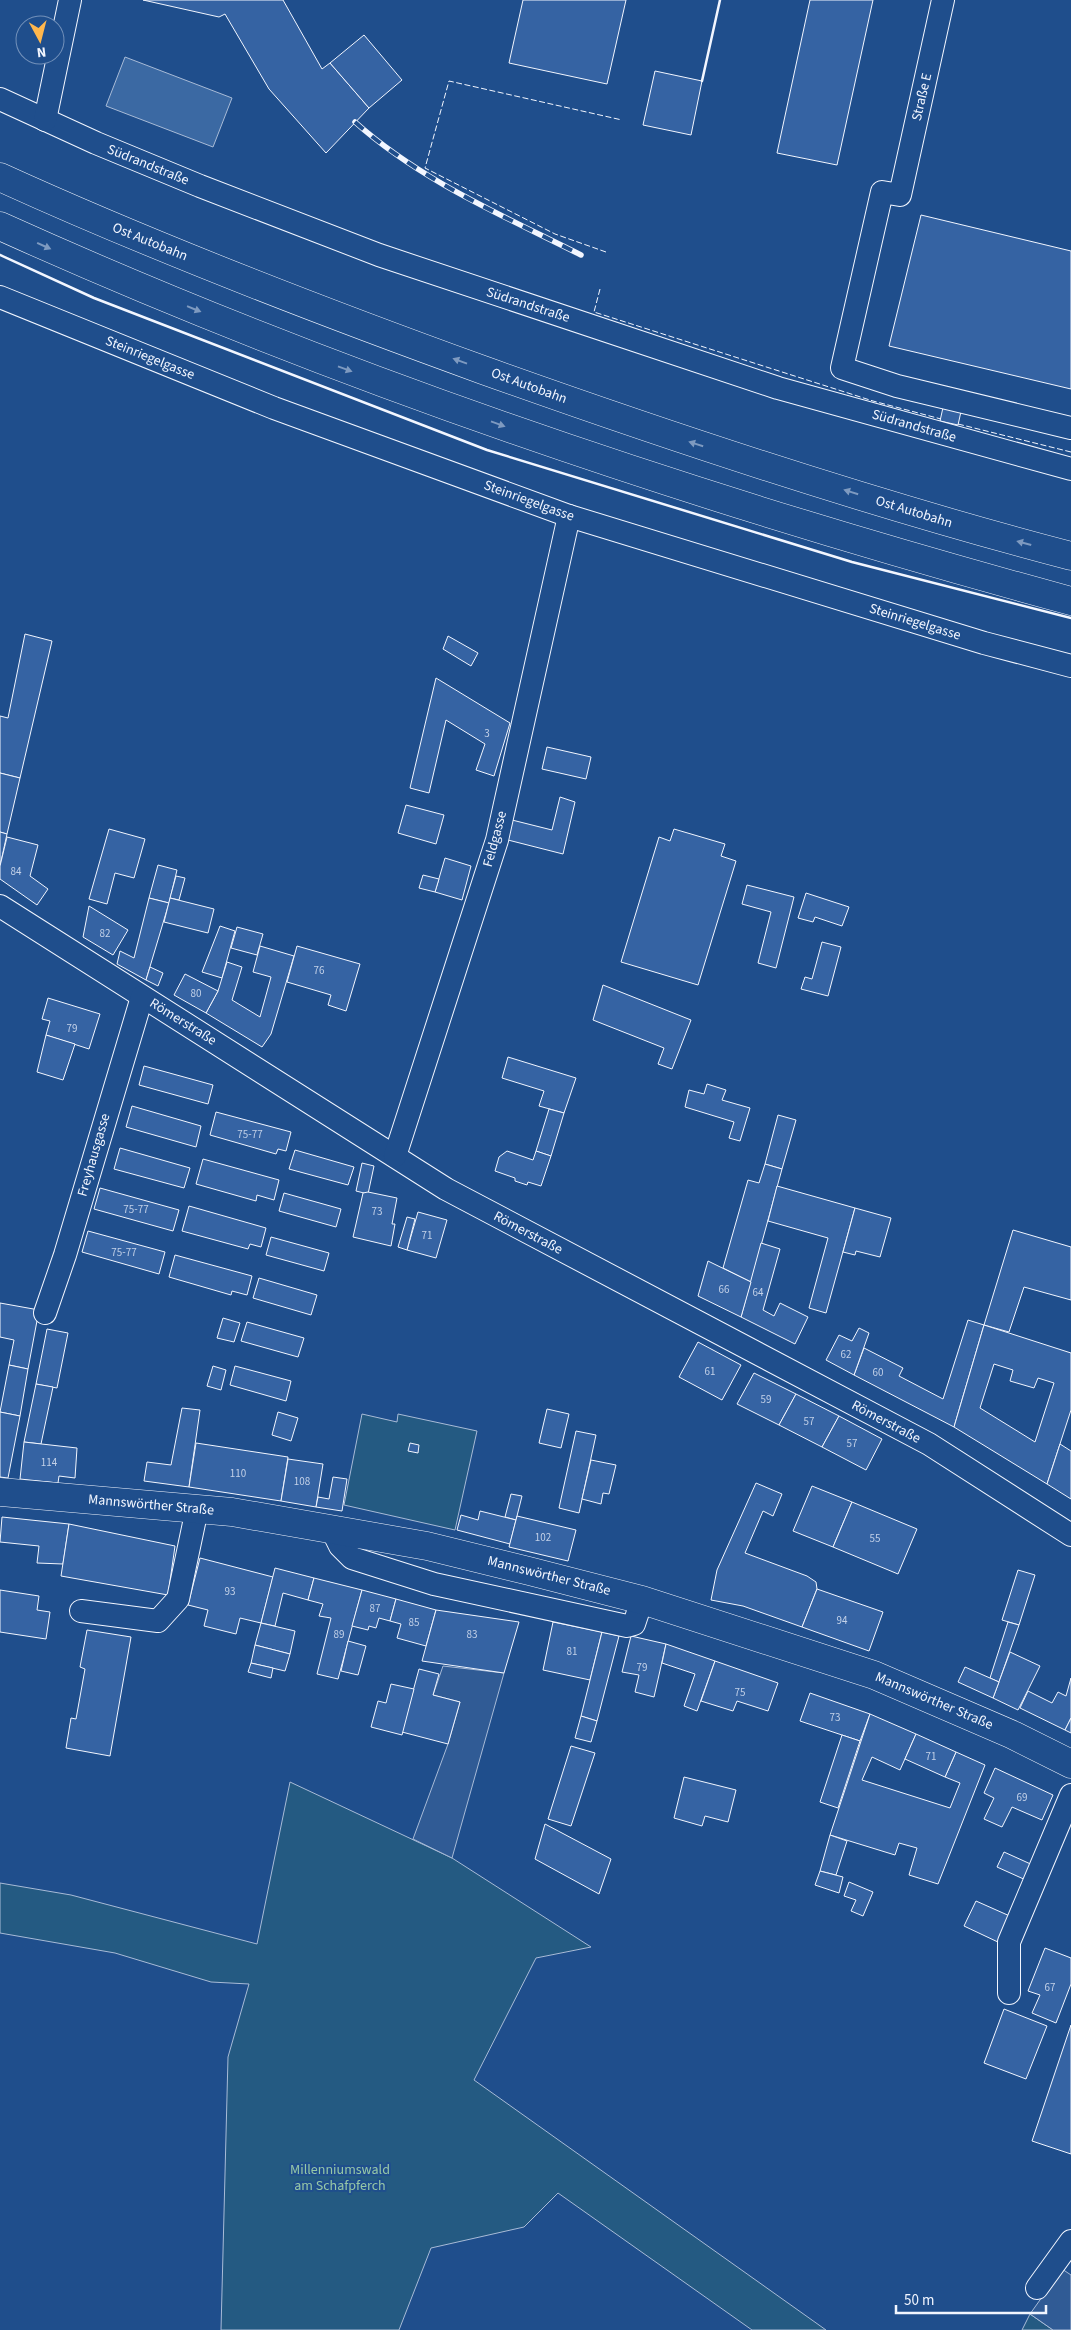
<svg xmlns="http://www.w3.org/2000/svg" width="1071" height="2330" font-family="'Source Sans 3',sans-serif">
	<rect width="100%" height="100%" fill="#1f4e8c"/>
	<g fill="#245a82" stroke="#a8bbd7">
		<polygon points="362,1414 397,1422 398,1414 477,1431 455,1530 344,1505"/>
		<polygon points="290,1782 452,1858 591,1947 536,1958 474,2080 826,2330 752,2330 558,2193 524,2227 431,2248 399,2330 221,2330 228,2057 249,1984 211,1982 115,1953 0,1933 0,1883 71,1895 257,1944"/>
		<polygon points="1030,2314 1053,2330 1022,2330"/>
	</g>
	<g fill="#305b95" stroke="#a8bbd7">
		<polygon points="443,1666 504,1673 452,1858 413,1839 448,1744 460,1702 433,1695"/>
		<polygon points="1062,2269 1071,2275 1071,2330 1053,2330 1030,2314"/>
	</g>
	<polygon fill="#3b69a3" stroke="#a8bbd7" points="125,57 232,98 213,147 106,106"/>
	<g fill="#3563a3" stroke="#f2f6ff" fill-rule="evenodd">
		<polygon points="143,0 283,0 322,69 330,63 369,108 326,153 269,89 225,14 219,17"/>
		<polygon points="523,0 626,0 607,84 509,63"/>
		<polygon points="810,0 873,0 837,165 777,153"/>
		<polygon points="364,35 402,80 369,108 330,63"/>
		<polygon points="655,71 702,81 691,135 643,125"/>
		<polygon points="921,215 1071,251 1071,389 889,346"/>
		<polygon points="944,403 962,407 958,425 940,421"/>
		<polygon points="25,634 52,641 20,778 0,773 0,716 8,718"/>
		<polygon points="448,636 478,653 471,666 443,649"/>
		<polygon points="436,678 510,723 494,776 476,770 485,744 446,720 429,793 410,788"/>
		<polygon points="547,747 591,757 586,779 542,769"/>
		<polygon points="0,773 20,778 7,834 0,832"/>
		<polygon points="560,797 575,802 563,854 508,840 512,820 552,830"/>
		<polygon points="406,805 444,815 436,844 398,833"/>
		<polygon points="109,829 145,839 134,878 115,873 107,904 89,899"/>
		<polygon points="674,829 725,844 721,856 736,861 698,985 621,962 659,837 670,841"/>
		<polygon points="0,832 7,834 0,866"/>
		<polygon points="7,837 38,845 30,876 48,889 37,905 0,879 0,866"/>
		<polygon points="445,858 471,866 462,900 435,892"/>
		<polygon points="158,865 177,870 169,903 149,898"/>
		<polygon points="423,875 439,879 435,892 419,888"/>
		<polygon points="176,876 185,878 179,900 170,898"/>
		<polygon points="747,885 794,897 776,968 758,963 771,912 742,904"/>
		<polygon points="806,893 849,907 842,926 815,917 813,922 798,918"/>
		<polygon points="149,898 169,903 146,980 117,964 120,951 134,958"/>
		<polygon points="170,898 214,909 208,933 164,922"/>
		<polygon points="89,906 128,930 113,955 83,937"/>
		<polygon points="220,926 235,931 222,978 202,972"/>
		<polygon points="237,927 263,934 257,955 231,948"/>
		<polygon points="822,942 841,947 828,996 801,989 805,977 812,979"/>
		<polygon points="260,946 294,956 271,1034 262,1047 206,1013 218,991 227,962 242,967 232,1000 260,1017 271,977 253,972"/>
		<polygon points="297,946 360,964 346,1011 328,1005 331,995 287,982"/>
		<polygon points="150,967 163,973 158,986 146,980"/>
		<polygon points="185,974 218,991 206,1013 174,995"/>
		<polygon points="603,985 691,1020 672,1069 658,1064 664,1048 593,1020"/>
		<polygon points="48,998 100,1014 89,1049 46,1035 50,1021 42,1019"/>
		<polygon points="46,1035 75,1044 63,1080 37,1072"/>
		<polygon points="508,1057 576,1078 564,1113 539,1106 544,1091 502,1078"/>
		<polygon points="144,1066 213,1085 208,1104 139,1085"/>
		<polygon points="707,1084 726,1090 722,1100 750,1108 740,1141 729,1138 734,1122 685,1107 689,1090 704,1094"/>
		<polygon points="132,1106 201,1126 196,1147 126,1127"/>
		<polygon points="549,1109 564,1113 551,1156 536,1151"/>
		<polygon points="216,1112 291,1132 286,1151 278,1149 276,1154 210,1135"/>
		<polygon points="778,1115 796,1120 782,1169 765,1164"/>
		<polygon points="120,1148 190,1168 184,1188 114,1169"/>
		<polygon points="295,1150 354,1167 348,1185 289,1169"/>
		<polygon points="507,1151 533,1160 536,1151 551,1156 541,1186 528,1182 527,1185 515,1181 515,1178 495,1171 499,1157"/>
		<polygon points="203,1159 279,1180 274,1200 257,1195 256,1201 196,1184"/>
		<polygon points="362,1163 374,1166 368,1194 356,1191"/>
		<polygon points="765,1164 782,1169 751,1282 723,1268 748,1180 759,1183"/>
		<polygon points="777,1186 855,1208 826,1313 809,1308 828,1238 768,1221"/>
		<polygon points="100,1188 179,1210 173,1231 94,1209"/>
		<polygon points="368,1192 397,1198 392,1224 395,1224 391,1246 353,1237 363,1193"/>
		<polygon points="284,1193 341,1209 336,1227 279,1211"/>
		<polygon points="189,1206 266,1228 261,1247 250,1244 248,1249 182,1231"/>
		<polygon points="855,1208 891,1218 880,1257 856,1251 855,1255 843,1252"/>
		<polygon points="418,1212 447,1220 436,1258 407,1250"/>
		<polygon points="407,1217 415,1219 407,1250 398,1247"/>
		<polygon points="1013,1230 1071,1247 1071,1300 1024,1287 1009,1332 984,1325"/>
		<polygon points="88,1231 165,1252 159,1274 82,1252"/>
		<polygon points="271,1237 329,1253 324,1271 266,1255"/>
		<polygon points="761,1243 780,1249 763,1310 774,1316 780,1303 808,1317 795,1344 741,1317"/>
		<polygon points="175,1255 252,1276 247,1295 232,1291 231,1295 169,1277"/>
		<polygon points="708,1261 751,1282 741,1317 698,1296"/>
		<polygon points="259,1278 317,1295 311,1315 253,1298"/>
		<polygon points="0,1303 39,1310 28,1369 9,1365 14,1340 0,1337"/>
		<polygon points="223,1318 240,1323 234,1342 217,1338"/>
		<polygon points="968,1320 984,1325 954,1427 854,1375 864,1348 903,1368 899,1376 943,1399"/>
		<polygon points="247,1322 304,1338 298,1357 241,1341"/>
		<path d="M984,1325L1071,1353V1410L1047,1484L954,1427ZM994,1364L1013,1370L1010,1381L1034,1388L1038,1378L1054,1383L1035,1442L980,1408Z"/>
		<polygon points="859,1328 869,1333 854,1375 826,1360 839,1335 852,1341"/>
		<polygon points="47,1329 68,1333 57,1388 36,1384"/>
		<polygon points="698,1342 741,1365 722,1400 679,1377"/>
		<polygon points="9,1365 28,1369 20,1416 0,1412"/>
		<polygon points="213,1366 226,1370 221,1390 207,1386"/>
		<polygon points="235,1366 291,1381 286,1401 230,1385"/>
		<polygon points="754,1373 796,1394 779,1425 737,1404"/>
		<polygon points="36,1384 53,1387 41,1444 24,1442"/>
		<polygon points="796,1394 839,1416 822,1447 779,1425"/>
		<polygon points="182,1408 200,1410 189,1487 144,1481 147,1462 171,1465"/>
		<polygon points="547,1409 569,1414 561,1448 539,1443"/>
		<polygon points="0,1412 20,1416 8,1478 0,1477"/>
		<polygon points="278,1412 298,1418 291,1441 272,1435"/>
		<polygon points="839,1416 882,1439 866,1470 822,1447"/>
		<polygon points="576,1431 596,1435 579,1513 559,1508"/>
		<polygon points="24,1442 77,1448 75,1478 59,1476 58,1483 20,1479"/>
		<polygon points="196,1443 288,1457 281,1501 189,1487"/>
		<polygon points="410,1443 419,1445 418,1453 408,1451"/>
		<polygon points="1060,1444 1071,1451 1071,1499 1047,1484"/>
		<polygon points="288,1459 323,1464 316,1507 281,1501"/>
		<polygon points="591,1460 616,1465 609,1494 603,1493 601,1504 582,1499"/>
		<polygon points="333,1477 347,1479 342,1511 316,1507 318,1497 329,1499"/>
		<polygon points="756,1483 782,1494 773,1516 763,1511 745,1553 807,1576 816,1582 817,1589 802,1627 743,1606 711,1600 717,1570"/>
		<polygon points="812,1486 852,1502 833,1547 793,1531"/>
		<polygon points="511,1494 522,1496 516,1520 505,1517"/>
		<polygon points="852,1502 917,1529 898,1574 833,1547"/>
		<polygon points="480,1511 516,1520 510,1544 457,1530 461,1515 478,1520"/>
		<polygon points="517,1516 576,1530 568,1561 509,1547"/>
		<polygon points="2,1517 69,1524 63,1564 37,1563 39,1546 0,1542"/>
		<polygon points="69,1524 175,1546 168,1595 61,1576"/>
		<polygon points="200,1558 273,1577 261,1623 240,1618 236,1634 204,1626 208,1610 188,1605"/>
		<polygon points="275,1568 314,1578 308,1600 283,1593 275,1626 261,1623"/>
		<polygon points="1018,1570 1035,1575 1019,1625 1002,1620"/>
		<polygon points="314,1578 362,1590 338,1679 317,1674 331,1618 319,1616 323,1604 308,1600"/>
		<polygon points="817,1589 883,1612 869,1651 802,1627"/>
		<polygon points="0,1590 39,1596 37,1610 50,1612 46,1639 0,1632"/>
		<polygon points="362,1590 396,1599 390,1621 379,1618 376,1628 369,1626 368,1630 352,1626"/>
		<polygon points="396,1599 436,1610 426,1646 397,1638 401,1624 390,1621"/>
		<polygon points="436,1610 519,1622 504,1673 422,1661"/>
		<polygon points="553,1622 602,1632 590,1680 543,1670"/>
		<polygon points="1008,1622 1019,1625 999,1682 990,1678"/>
		<polygon points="261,1623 295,1631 290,1654 255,1645"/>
		<polygon points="87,1630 131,1637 110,1756 66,1748 71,1718 76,1719 85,1669 80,1667"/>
		<polygon points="602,1632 619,1636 597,1721 581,1716"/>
		<polygon points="631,1636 666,1644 654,1697 635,1692 639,1675 622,1672"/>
		<polygon points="348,1641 366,1646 358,1675 341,1671"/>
		<polygon points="666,1644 715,1661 697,1711 684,1706 695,1674 662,1663"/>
		<polygon points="255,1645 290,1654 285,1671 251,1663"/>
		<polygon points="1010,1652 1040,1666 1018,1710 993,1698"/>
		<polygon points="715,1661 778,1683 768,1711 737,1701 733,1711 701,1701"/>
		<polygon points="251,1663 273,1668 271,1678 248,1672"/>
		<polygon points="965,1667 999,1682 993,1698 958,1682"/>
		<polygon points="419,1669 439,1674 433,1695 460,1702 448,1744 402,1732"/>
		<polygon points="1071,1678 1071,1718 1065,1730 1020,1708 1028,1691 1052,1703 1058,1692 1066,1696"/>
		<polygon points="391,1684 414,1689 402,1735 371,1727 378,1701 386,1703"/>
		<polygon points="810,1693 870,1714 860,1741 800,1721"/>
		<polygon points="870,1714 916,1734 900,1770 872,1757 862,1780 950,1808 960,1783 945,1777 956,1752 985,1765 938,1884 909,1875 917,1848 899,1843 895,1855 830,1835"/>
		<polygon points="581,1716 597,1721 591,1742 575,1738"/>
		<polygon points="1071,1718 1071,1733 1065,1730"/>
		<polygon points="916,1734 956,1752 945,1777 905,1759"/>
		<polygon points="842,1735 860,1741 838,1808 820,1802"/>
		<polygon points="571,1746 595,1753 571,1826 548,1819"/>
		<polygon points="995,1768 1053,1795 1042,1820 1012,1807 1002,1827 984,1819 994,1798 984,1793"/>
		<polygon points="684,1777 736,1790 728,1822 705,1816 702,1826 674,1818"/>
		<polygon points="545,1824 611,1859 599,1894 535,1859"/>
		<polygon points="830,1835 847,1841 836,1875 820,1871"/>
		<polygon points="1004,1852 1035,1866 1028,1881 997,1867"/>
		<polygon points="820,1871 843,1877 839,1893 815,1885"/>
		<polygon points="849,1882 873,1892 863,1916 851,1911 856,1900 844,1896"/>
		<polygon points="976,1901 1012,1917 1000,1943 964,1926"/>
		<polygon points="1045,1948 1071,1958 1071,1984 1056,2023 1032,2013 1040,1995 1028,1991"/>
		<polygon points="1004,2009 1047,2026 1026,2079 984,2063"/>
		<polygon points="1071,2025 1071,2154 1032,2141"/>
	</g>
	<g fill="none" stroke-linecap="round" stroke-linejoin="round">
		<defs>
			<g id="minor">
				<polyline points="943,0 900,195 882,192 842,368 897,386 1071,428"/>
				<polyline points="0,99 96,143 200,186 379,255 778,388 1071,469"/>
				<polyline points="45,120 70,0"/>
				<polyline points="0,297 274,408 569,516 984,643 1071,666"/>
				<polyline points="0,906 446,1189 929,1444 1071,1535"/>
				<polyline points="395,1156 497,840 569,516"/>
				<polyline points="45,1313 65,1255 142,997"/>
				<polyline points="332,1530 340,1546 352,1558 434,1584 627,1626 634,1624 642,1600"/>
				<polyline points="81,1611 158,1621 178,1599 197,1509"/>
				<polyline points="1009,1993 1009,1942 1071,1795"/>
				<polyline points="1037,2288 1071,2241"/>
			</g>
			<polyline id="major" points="0,1492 232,1512 427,1546 529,1571 642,1600 874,1675 1013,1735 1071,1764"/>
			<g id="highway">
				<path d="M0,177C158,249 320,311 483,370C676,439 872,504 1071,556"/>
				<path d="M0,226C345,382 706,502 1071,601"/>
			</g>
		</defs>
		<use href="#minor" stroke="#f2f6ff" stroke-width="24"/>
		<use href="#major" stroke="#f2f6ff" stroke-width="29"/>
		<use href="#highway" stroke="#f2f6ff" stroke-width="29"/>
		<use href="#minor" stroke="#1f4e8c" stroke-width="22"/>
		<use href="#major" stroke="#1f4e8c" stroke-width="28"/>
		<use href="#highway" stroke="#1f4e8c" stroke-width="28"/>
		<defs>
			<path id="rail" d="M355,122C421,181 504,216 581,255"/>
		</defs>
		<use href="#rail" stroke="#f2f6ff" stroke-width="5.5"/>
		<use href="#rail" stroke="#1f4e8c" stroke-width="4" stroke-dasharray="11" stroke-linecap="butt"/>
		<g stroke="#f2f6ff" stroke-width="1" stroke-dasharray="6 2.5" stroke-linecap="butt">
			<polyline points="606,252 555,234 425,168 449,81 622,120"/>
			<polyline points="600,289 594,312 873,401 941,419"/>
			<polyline points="958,424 1071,452"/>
		</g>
		<g stroke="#f2f6ff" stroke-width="2.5">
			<polyline points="702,81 720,0"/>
			<polyline points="0,255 94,298 487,450 852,562 1071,618"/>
		</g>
	</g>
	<defs><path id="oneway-solid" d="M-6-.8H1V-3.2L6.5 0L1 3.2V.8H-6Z" transform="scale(1.25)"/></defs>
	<g fill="#7e9ac0">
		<use href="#oneway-solid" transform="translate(44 246) rotate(24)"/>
		<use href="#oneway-solid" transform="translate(194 309) rotate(22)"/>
		<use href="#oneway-solid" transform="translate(460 361) rotate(-160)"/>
		<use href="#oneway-solid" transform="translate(345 369) rotate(20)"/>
		<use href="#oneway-solid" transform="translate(498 424) rotate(20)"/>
		<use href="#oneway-solid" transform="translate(696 444) rotate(-163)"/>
		<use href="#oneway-solid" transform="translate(851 492) rotate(-163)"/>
		<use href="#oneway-solid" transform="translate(1024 543) rotate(-165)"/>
	</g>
	<g text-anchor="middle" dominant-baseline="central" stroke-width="4" stroke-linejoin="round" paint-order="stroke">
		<g font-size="11" fill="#c3d1e8">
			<text x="487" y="733">3</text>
			<text x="16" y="871">84</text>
			<text x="105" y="933">82</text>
			<text x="319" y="970">76</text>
			<text x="196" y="993">80</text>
			<text x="72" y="1028">79</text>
			<text x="250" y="1134">75-77</text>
			<text x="136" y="1209">75-77</text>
			<text x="377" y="1211">73</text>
			<text x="427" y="1235">71</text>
			<text x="124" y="1252">75-77</text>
			<text x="724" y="1289">66</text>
			<text x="758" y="1292">64</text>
			<text x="846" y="1354">62</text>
			<text x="710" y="1371">61</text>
			<text x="878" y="1372">60</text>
			<text x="766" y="1399">59</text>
			<text x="809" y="1421">57</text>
			<text x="852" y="1443">57</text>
			<text x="49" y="1462">114</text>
			<text x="238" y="1473">110</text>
			<text x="302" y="1481">108</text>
			<text x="543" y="1537">102</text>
			<text x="875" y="1538">55</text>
			<text x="230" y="1591">93</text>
			<text x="375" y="1608">87</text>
			<text x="842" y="1620">94</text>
			<text x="414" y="1622">85</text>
			<text x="339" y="1634">89</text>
			<text x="472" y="1634">83</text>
			<text x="572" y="1651">81</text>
			<text x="642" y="1667">79</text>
			<text x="740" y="1692">75</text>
			<text x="835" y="1717">73</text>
			<text x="931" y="1756">71</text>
			<text x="1022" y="1797">69</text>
			<text x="1050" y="1987">67</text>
		</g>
		<g font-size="14" fill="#f2f6ff" stroke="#1f4e8c">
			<text transform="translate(922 97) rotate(-77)">Straße E</text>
			<text transform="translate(148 165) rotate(22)">Südrandstraße</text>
			<text transform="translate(150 242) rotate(22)">Ost Autobahn</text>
			<text transform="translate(528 305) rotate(18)">Südrandstraße</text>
			<text transform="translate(150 358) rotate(22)">Steinriegelgasse</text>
			<text transform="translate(529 386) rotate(20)">Ost Autobahn</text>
			<text transform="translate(914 426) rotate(16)">Südrandstraße</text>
			<text transform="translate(529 501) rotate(20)">Steinriegelgasse</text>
			<text transform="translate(914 512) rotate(17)">Ost Autobahn</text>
			<text transform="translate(915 622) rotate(17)">Steinriegelgasse</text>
			<text transform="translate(495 839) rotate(-75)">Feldgasse</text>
			<text transform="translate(183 1022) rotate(32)">Römerstraße</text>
			<text transform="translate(94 1155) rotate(-74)">Freyhausgasse</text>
			<text transform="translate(528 1233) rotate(28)">Römerstraße</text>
			<text transform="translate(886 1422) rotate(28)">Römerstraße</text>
			<text transform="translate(151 1505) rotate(5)">Mannswörther Straße</text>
			<text transform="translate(549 1576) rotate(14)">Mannswörther Straße</text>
			<text transform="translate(934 1701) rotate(23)">Mannswörther Straße</text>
		</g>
		<g font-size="14" fill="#97c8a6" stroke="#1f4e8c">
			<text x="340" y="2170">Millenniumswald<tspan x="340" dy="16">am Schafpferch</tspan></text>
		</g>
	</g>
	<g transform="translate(40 40) rotate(173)"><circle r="24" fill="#1f4e8c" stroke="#7391ba"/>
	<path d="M0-4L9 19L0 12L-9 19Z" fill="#ffb74d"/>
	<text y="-8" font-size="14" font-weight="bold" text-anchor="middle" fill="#f2f6ff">N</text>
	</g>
	<path d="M896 2305v8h150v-8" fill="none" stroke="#f2f6ff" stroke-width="2.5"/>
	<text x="904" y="2305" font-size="15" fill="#f2f6ff" stroke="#1f4e8c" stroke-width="4" paint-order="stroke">50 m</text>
</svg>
